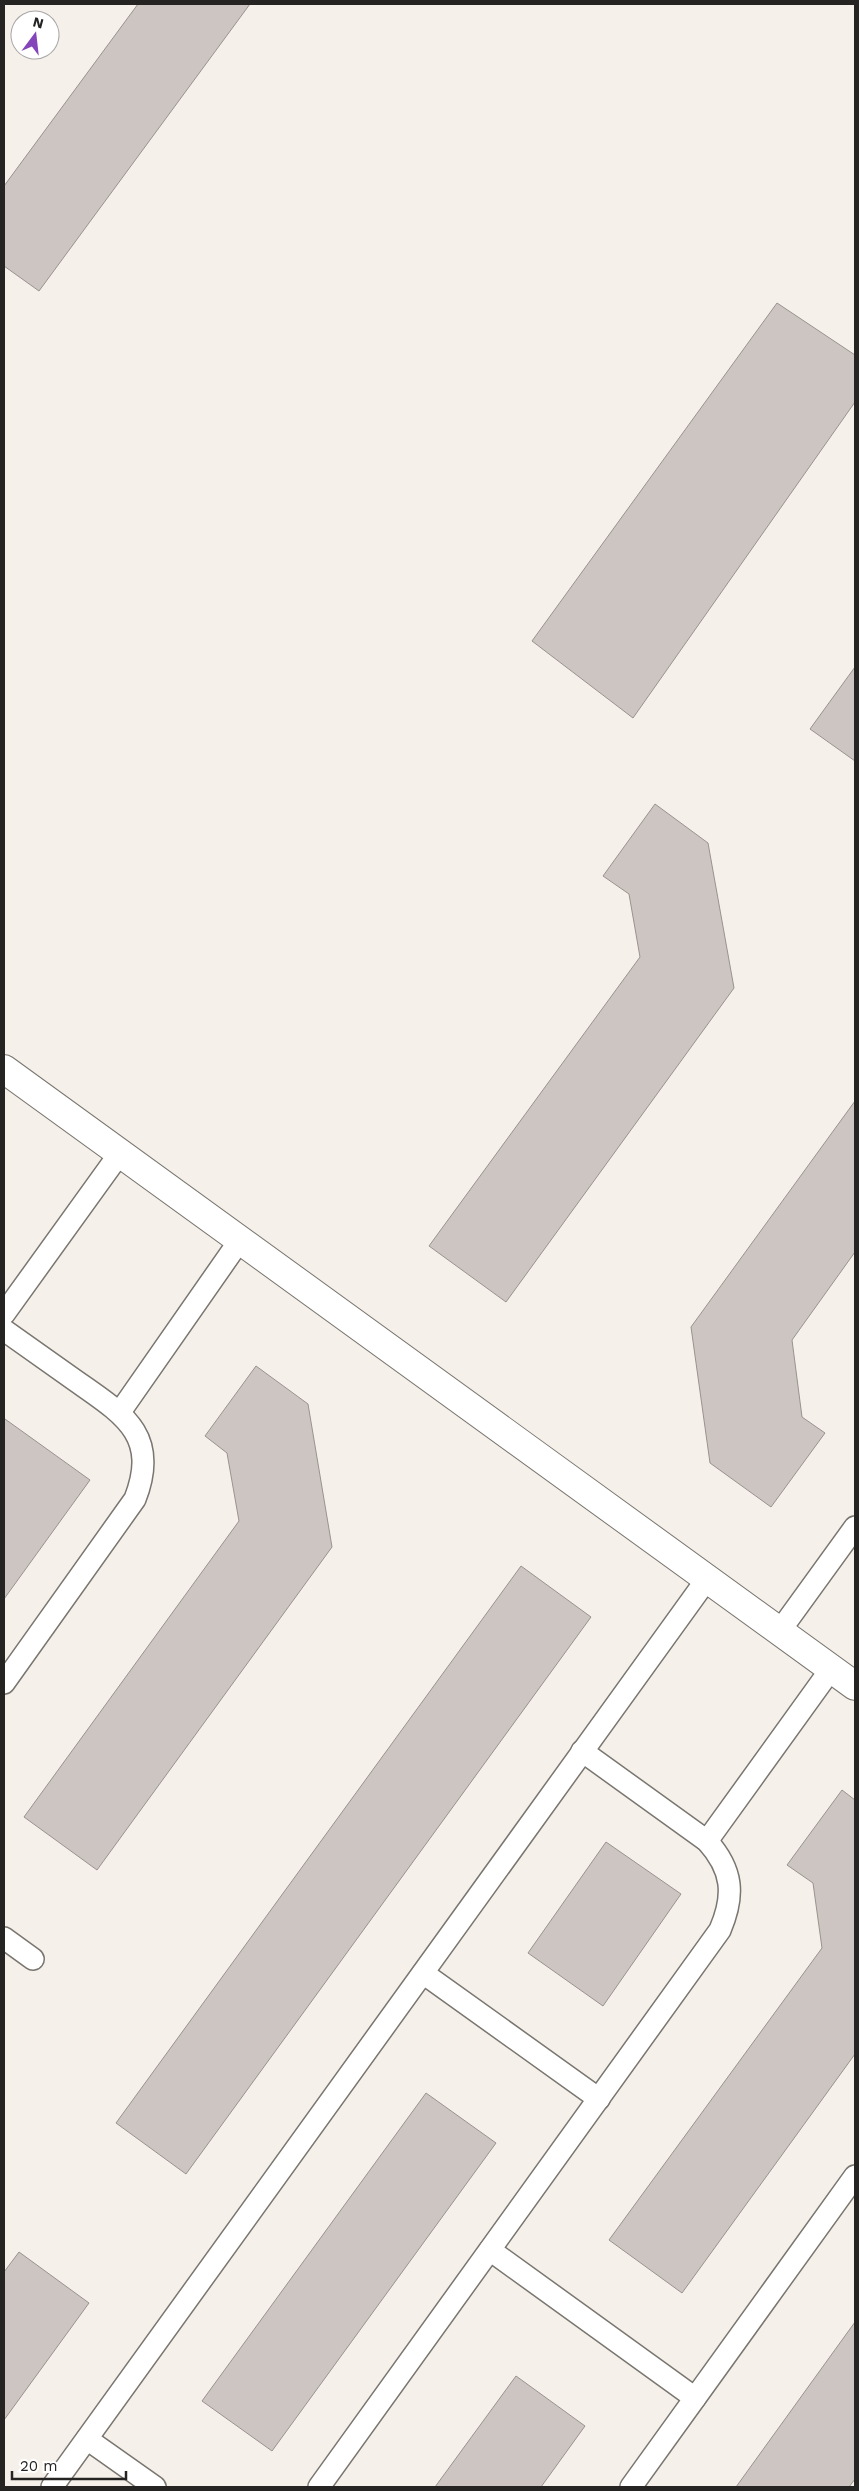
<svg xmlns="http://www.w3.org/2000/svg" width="859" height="2491" font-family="'Work Sans',sans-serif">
	<rect width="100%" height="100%" fill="#f6f0ea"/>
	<g fill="#ccc5c1" stroke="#99928f">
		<polygon points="138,4 250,4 39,291 4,266 4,186"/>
		<polygon points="777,303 855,355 855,402 633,718 532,641"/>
		<polygon points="855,667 855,761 810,729"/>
		<polygon points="655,804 708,843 734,988 506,1302 429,1246 640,957 629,894 603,876"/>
		<polygon points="855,1101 855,1252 792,1340 802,1417 825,1433 771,1507 710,1463 691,1327"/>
		<polygon points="256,1366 308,1404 332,1547 97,1870 24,1817 239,1521 227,1453 205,1436"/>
		<polygon points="5,1419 90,1480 4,1599 4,1421"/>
		<polygon points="521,1566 591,1617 186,2174 116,2123"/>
		<polygon points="842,1790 855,1800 855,2054 682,2293 609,2240 822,1948 813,1883 787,1865"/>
		<polygon points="606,1842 681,1894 603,2006 528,1953"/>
		<polygon points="426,2093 496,2143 272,2451 202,2401"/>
		<polygon points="19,2252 89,2303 4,2420 4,2272"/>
		<polygon points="855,2322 855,2479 849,2487 736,2487"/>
		<polygon points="516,2376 585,2426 541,2487 435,2487"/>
	</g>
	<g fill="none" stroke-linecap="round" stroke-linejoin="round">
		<defs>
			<g id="service">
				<polyline points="4,1314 120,1153"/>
				<path d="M4,1330C28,1347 52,1364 76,1381C123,1414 160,1435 135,1499L4,1683"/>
				<polyline points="120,1412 240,1240"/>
				<polyline points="779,1632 855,1527"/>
				<polyline points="707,1841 831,1669"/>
				<polyline points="4,1938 33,1959"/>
				<polyline points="423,1973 599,2099"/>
				<polyline points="490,2250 695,2398"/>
				<polyline points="87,2439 155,2487"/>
				<polyline points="52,2487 707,1579"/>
				<path d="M319,2487L720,1930C735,1895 733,1870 707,1841L582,1751"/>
				<polyline points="631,2487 855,2176"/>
			</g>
			<polyline id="minor" points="4,1069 855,1686"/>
		</defs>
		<use href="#service" stroke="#79756f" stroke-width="24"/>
		<use href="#minor" stroke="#79756f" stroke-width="30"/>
		<use href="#service" stroke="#fff" stroke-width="21"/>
		<use href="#minor" stroke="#fff" stroke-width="28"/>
	</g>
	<rect width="859" height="2491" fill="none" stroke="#262422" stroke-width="10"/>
	<g transform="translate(35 35) rotate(15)"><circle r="24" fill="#ffffff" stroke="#a8a7a7"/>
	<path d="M0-4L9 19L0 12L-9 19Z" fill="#8545ba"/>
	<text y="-8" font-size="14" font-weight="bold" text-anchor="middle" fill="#262422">N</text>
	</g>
	<path d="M12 2471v8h114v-8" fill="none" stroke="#262422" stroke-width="2.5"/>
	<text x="20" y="2471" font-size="15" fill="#262422" stroke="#ffffff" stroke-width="4" paint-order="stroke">20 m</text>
</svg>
